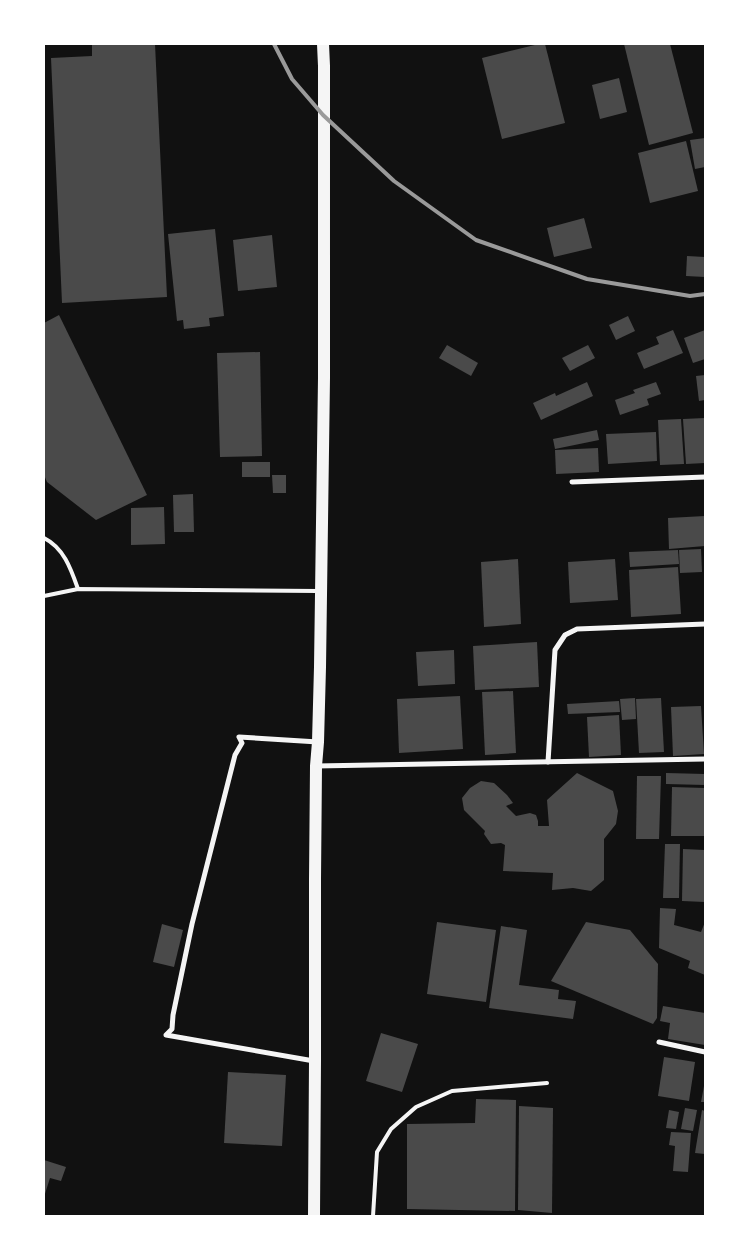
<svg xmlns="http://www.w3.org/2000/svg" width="749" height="1260" font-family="Figtree,sans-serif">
	<rect width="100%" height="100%" fill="#111"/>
	<g fill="#4a4a4a">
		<polygon points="92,44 155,44 167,297 62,303 51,58 92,56"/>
		<polygon points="539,44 545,44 565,123 502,139 482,58"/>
		<polygon points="624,44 670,44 693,133 649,145"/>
		<polygon points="619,78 627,112 600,119 592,85"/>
		<polygon points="705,138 705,167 695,169 690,140"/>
		<polygon points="686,141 698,191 650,203 638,153"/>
		<polygon points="584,218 592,248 554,257 547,228"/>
		<polygon points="215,229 224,316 209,318 210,326 184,329 183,320 177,321 168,234"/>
		<polygon points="272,235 277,287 238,291 233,240"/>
		<polygon points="687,256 705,257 705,277 686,276"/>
		<polygon points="59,315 147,495 96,520 47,482 44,475 44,323"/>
		<polygon points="628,316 635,331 616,340 609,325"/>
		<polygon points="673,330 683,353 644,369 637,353 659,344 656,337"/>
		<polygon points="705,330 705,359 693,363 684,338"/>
		<polygon points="447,345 478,363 471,376 439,358"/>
		<polygon points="588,345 595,358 570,371 562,358"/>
		<polygon points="260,352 262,456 220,457 217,353"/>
		<polygon points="705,375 705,400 699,401 696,376"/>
		<polygon points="587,382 593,396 541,420 533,403 555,393 556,396"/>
		<polygon points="656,382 661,394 647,399 649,405 620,415 615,400 635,393 633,390"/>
		<polygon points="705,418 705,463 686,464 683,419"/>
		<polygon points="681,419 684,464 660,465 658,420"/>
		<polygon points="597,430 599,440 555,449 553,439"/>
		<polygon points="656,432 657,461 608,464 606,434"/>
		<polygon points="598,448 599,472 556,474 555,450"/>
		<rect x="242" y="462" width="28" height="15"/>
		<polygon points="272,475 286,475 286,493 273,493"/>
		<polygon points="193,494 194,532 174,532 173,495"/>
		<polygon points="164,507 165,544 131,545 131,508"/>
		<polygon points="705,516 705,546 669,549 668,518"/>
		<polygon points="701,549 702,572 680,573 679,550"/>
		<polygon points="678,550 679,564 630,567 629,552"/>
		<polygon points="518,559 521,624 484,627 481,562"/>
		<polygon points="615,559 618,600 570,603 568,562"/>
		<polygon points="678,567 681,614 631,617 629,570"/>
		<polygon points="537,642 539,687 475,690 473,646"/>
		<polygon points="454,650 455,684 418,686 416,652"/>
		<polygon points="513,691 516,753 485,755 482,692"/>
		<polygon points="460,696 463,749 399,753 397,699"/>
		<polygon points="635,698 636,719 622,720 620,699"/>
		<polygon points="661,698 664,752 639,753 636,699"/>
		<polygon points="619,701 620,712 568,714 567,704"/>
		<polygon points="701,706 704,754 673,756 671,707"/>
		<polygon points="619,715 621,755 589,757 587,717"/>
		<polygon points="577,773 613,791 618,811 616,824 604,839 604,880 591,891 573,888 552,890 553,873 503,871 505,845 501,843 491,844 484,834 485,831 464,810 462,798 470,788 481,781 494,783 507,795 513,803 506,806 516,816 530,813 536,815 538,821 538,826 549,826 547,800"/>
		<polygon points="666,773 705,774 705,785 666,784"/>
		<polygon points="637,776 661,776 659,839 636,839"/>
		<polygon points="672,787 705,788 705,836 671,836"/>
		<polygon points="665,844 680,844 679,898 663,898"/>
		<polygon points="683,849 705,850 705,902 682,901"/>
		<polygon points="660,908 676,909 674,925 701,932 705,922 705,975 688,968 690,961 659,948"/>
		<polygon points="437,922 496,930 486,1002 427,994"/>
		<polygon points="586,922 630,930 658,964 657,1018 653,1024 551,981"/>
		<polygon points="162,924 183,930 174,967 153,962"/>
		<polygon points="501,926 527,930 519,985 559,990 558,999 576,1001 573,1019 489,1008"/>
		<polygon points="663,1006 705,1013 705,1045 668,1039 670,1023 660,1021"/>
		<polygon points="381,1033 418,1044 402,1092 366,1081"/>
		<polygon points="664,1057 695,1062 689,1101 658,1096"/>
		<polygon points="228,1072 286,1075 282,1146 224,1143"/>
		<polygon points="704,1086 705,1086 705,1102 701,1102"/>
		<polygon points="476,1099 516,1100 515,1211 407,1209 407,1124 475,1123"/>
		<polygon points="519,1106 553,1108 552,1213 518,1210"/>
		<polygon points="685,1108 697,1110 693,1131 681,1129"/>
		<polygon points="669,1110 679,1112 676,1129 666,1128"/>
		<polygon points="702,1110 705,1111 705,1154 695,1153"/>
		<polygon points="671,1132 691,1133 688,1172 673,1171 675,1146 669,1145"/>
		<polygon points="44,1160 66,1167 61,1181 50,1178 44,1197"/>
	</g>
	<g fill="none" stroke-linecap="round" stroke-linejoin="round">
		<g stroke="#f5f5f5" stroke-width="4">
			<path d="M44,538C64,548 71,569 78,589"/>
			<polyline points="44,596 78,589 318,591"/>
			<polyline points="373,1216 377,1152 391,1129 416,1107 452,1091 547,1083"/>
		</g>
		<g stroke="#f5f5f5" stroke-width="5">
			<polyline points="572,482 705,477"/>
			<polyline points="548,762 555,650 565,635 577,629 705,624"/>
			<polyline points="316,766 705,759"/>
			<polyline points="659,1042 705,1052"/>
			<polyline points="314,1061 166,1035 172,1029 173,1015 192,924 235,755 242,743 239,737 318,742"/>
		</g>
		<polyline stroke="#f5f5f5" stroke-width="12" points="314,1216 315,1061 315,879 316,766 318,742 320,667 324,378 324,66 323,44"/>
		<polyline stroke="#9a9a9a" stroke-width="4" points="274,44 292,79 323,115 394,181 476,240 587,279 690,296 705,294"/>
	</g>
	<rect width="749" height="1260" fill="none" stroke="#ffffff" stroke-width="90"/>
</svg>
